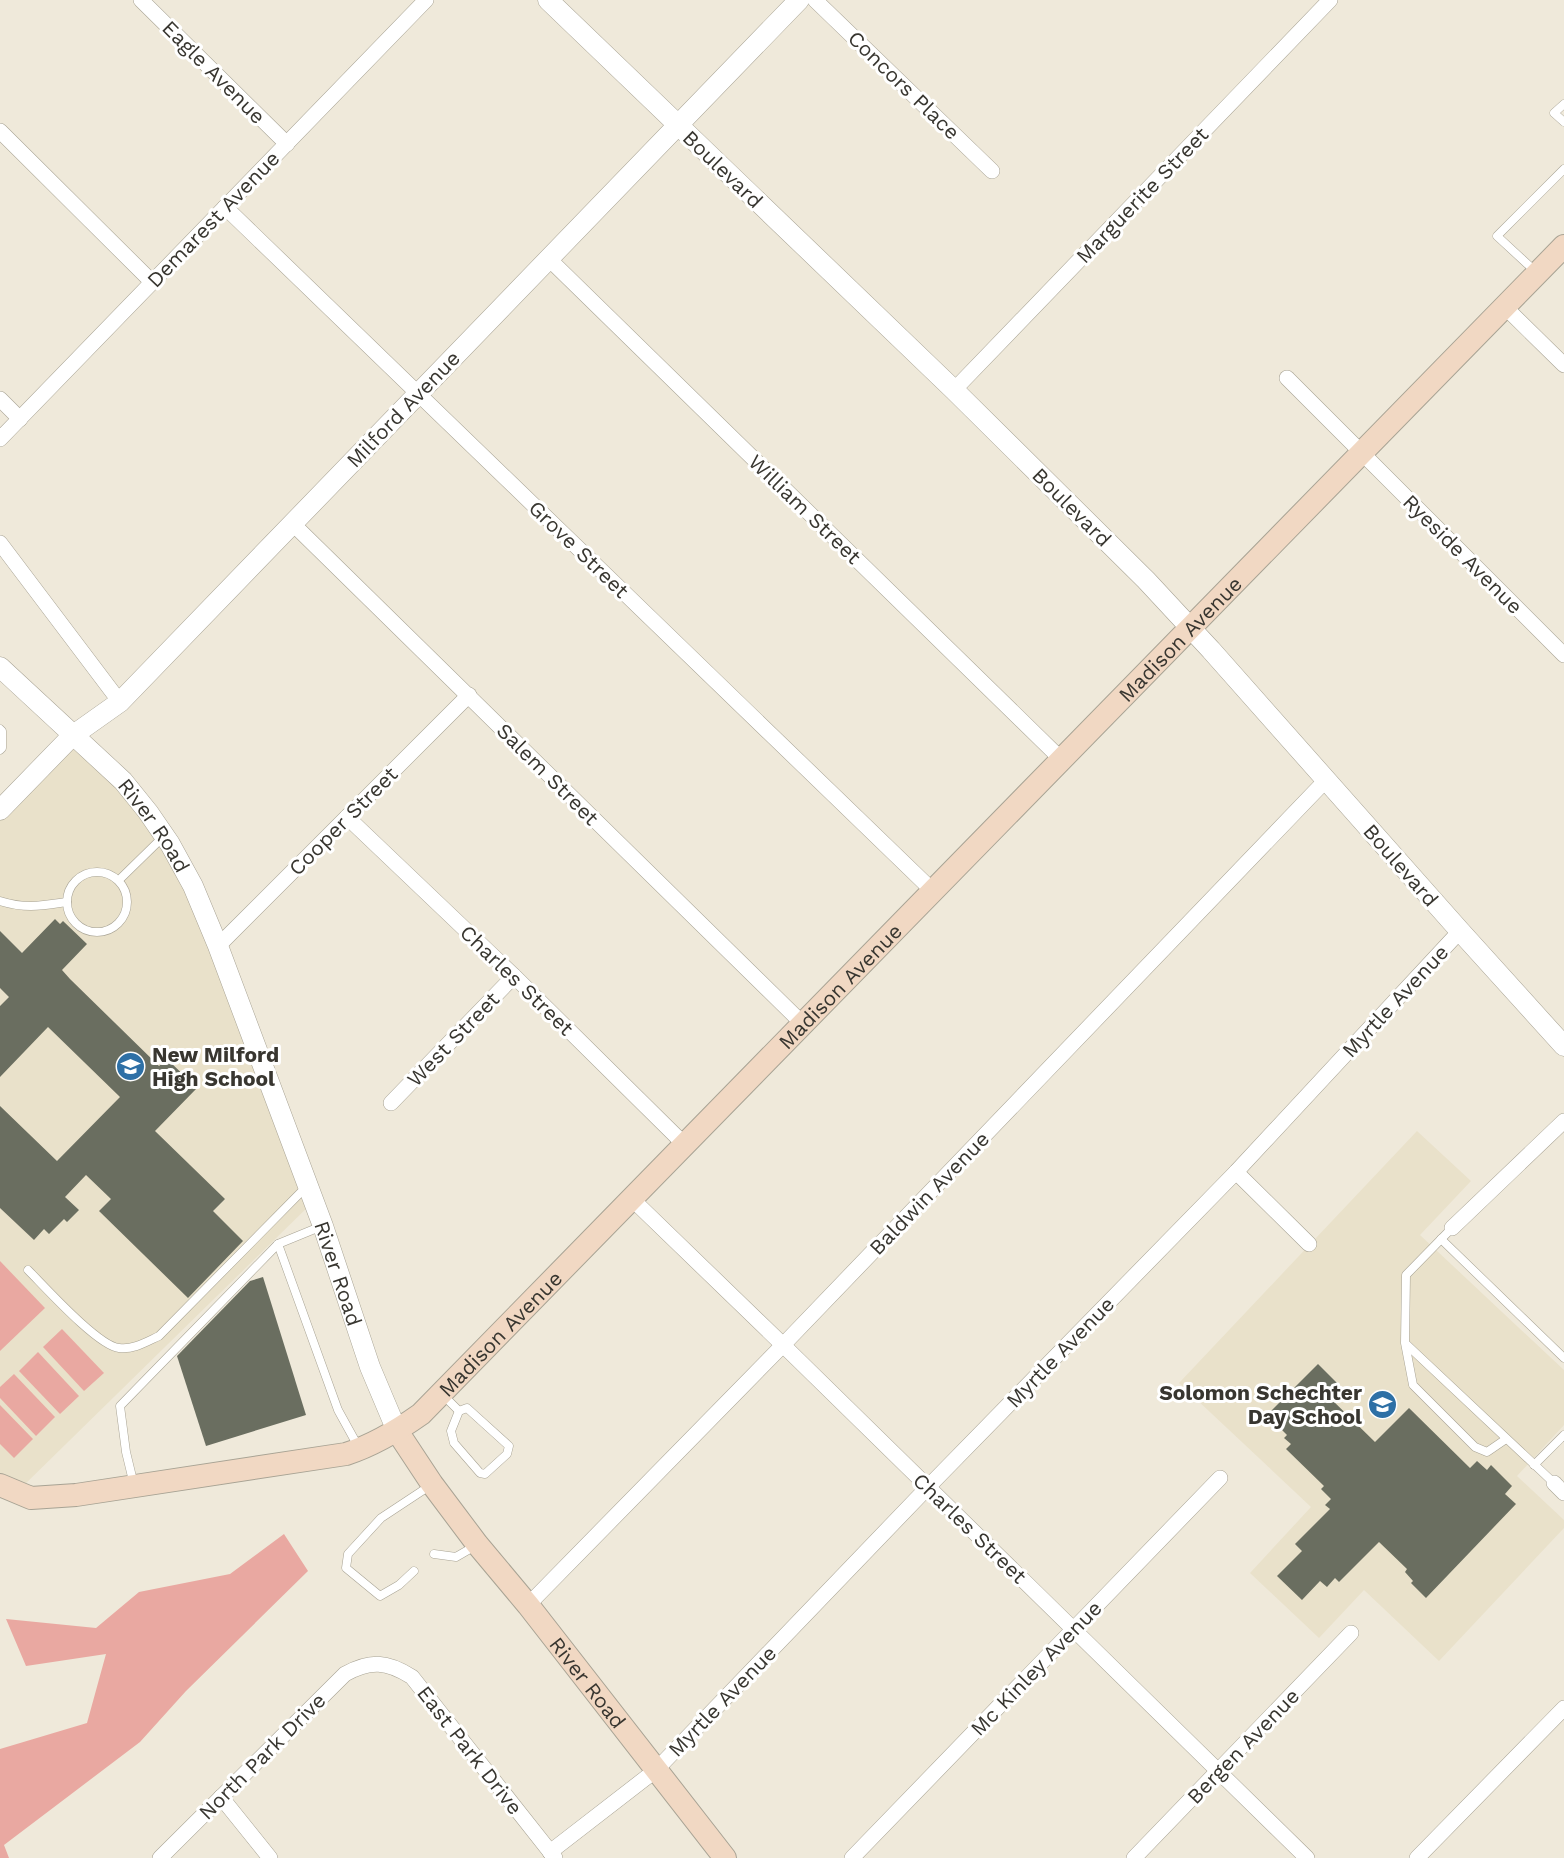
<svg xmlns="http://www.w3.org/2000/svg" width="1564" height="1858" font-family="'Work Sans',sans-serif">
	<rect width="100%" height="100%" fill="#efe9da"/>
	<g fill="#e9e1ca">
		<polygon points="72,736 170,844 314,1201 17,1492 0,1485 0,810"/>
		<polygon points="1417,1131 1471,1181 1420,1235 1564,1370 1564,1425 1517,1476 1564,1520 1564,1528 1439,1661 1364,1590 1319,1638 1250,1573 1311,1507 1179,1383"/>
	</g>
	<g fill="#e9a8a1">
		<polygon points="0,1261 45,1308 0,1351"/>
		<polygon points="62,1329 104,1373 84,1391 43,1347"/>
		<polygon points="38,1352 79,1396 60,1414 19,1371"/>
		<polygon points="14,1374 55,1417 36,1436 0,1398 0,1387"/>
		<polygon points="0,1405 33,1439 14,1458 0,1444"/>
		<polygon points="284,1534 308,1571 186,1691 140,1742 4,1845 9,1858 0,1858 0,1749 87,1723 106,1654 26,1666 6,1619 96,1628 139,1592 230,1574"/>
	</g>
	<g fill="#6a6e60">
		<polygon points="55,919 60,924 63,921 87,944 62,970 70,979 159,1066 167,1059 197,1088 155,1131 225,1199 213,1211 243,1241 188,1298 99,1211 111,1199 86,1175 65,1197 79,1210 67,1222 64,1219 49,1234 44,1229 34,1240 0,1208 0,1106 57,1161 120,1097 48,1027 0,1077 0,1006 9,997 0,988 0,931 22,953"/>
		<polygon points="263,1277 306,1415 206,1446 177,1356 250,1281"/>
		<polygon points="1318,1364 1339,1385 1328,1396 1375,1442 1409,1408 1470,1468 1477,1461 1487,1470 1491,1465 1512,1486 1505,1494 1516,1504 1426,1598 1411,1583 1413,1581 1405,1572 1407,1569 1379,1542 1339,1582 1335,1578 1327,1587 1320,1581 1302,1600 1277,1576 1302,1551 1295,1544 1330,1509 1325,1505 1331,1499 1321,1489 1324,1486 1286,1449 1291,1444 1284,1438 1287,1435 1267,1415"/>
	</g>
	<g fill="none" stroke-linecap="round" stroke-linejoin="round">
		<defs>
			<g id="service">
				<polyline points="1564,104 1554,113 1564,122"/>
				<polyline points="1536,272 1497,236 1564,169"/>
				<polyline points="0,729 2,731 2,748 0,750"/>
				<circle cx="97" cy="902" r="30"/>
				<polyline points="119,880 163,837"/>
				<path d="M0,901C26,909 40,906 67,902"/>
				<polyline points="1452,1228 1406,1275 1405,1343 1413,1385 1475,1447 1487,1452 1506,1439"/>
				<polyline points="1441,1239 1564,1358"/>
				<polyline points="278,1244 338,1410 359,1448"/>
				<path d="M28,1270C45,1287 98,1346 119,1348C133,1350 146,1342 159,1336L307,1186"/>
				<polyline points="1406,1344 1554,1483"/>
				<polyline points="443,1395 459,1411"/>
				<polygon points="467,1408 509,1446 507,1454 485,1474 480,1473 454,1443 451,1431 459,1411"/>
				<polyline points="1534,1465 1564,1435"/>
				<polyline points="134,1485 126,1452 120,1406 278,1244 322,1226"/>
				<polyline points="434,1554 456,1557 475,1546"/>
				<polyline points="414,1571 399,1585 380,1596 346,1568 348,1554 381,1518 431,1485"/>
			</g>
			<g id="minor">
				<polyline points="141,0 287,144"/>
				<polyline points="815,0 992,171"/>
				<polyline points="0,131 152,282"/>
				<polyline points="225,207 934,892"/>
				<polyline points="548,258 1062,760"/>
				<polyline points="1505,307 1564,365"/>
				<polyline points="1287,378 1564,655"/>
				<polyline points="954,390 1330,0"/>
				<polyline points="0,399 20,419"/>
				<polyline points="0,439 426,0"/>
				<polyline points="292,523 804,1025"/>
				<polyline points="0,543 120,702"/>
				<polyline points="347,817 514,976 685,1145"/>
				<polyline points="218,946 469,695"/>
				<polyline points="391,1103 514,976"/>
				<polyline points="1236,1172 1309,1244"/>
				<polyline points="632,1199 783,1345 1307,1858"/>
				<polyline points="1452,1228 1564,1121"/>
				<polyline points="1554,1483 1564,1493"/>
				<polyline points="528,1605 783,1345 1327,779"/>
				<polyline points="221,1797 270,1858"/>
				<polyline points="550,1852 656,1770 928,1487 1236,1172 1460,931"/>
				<path d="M160,1858L345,1674C370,1660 387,1661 412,1677L555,1858"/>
				<polyline points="852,1858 1220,1478"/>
				<polyline points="1134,1858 1351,1633"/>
				<polyline points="1417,1858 1564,1708"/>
			</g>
			<g id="tertiary">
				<polyline points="548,0 954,390 1146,580 1211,650 1460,931 1564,1046"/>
				<path id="s1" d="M0,667L123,781L148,812L170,844L193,886L218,946L323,1226L370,1367L397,1431"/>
				<polyline points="0,810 72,736 120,702 799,0"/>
			</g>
			<g id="secondary">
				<path id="s2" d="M397,1431L432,1484L477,1544L528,1605L725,1858"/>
				<path id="s3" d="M0,1485L31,1498L76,1495L346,1454C374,1445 397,1431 421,1414L1564,246"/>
			</g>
		</defs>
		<use href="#service" stroke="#a8a394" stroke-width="9"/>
		<use href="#minor" stroke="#a8a394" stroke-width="16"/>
		<use href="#tertiary" stroke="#a8a394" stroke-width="21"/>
		<use href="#secondary" stroke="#a8a394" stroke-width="24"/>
		<use href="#service" stroke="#fff" stroke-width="8"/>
		<use href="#minor" stroke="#fff" stroke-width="15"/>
		<use href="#tertiary" stroke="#fff" stroke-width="20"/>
		<use href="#secondary" stroke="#f1d8c3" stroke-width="22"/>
	</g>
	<defs>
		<symbol id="school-disc" viewBox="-11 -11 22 22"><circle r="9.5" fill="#2e70a6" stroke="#fff"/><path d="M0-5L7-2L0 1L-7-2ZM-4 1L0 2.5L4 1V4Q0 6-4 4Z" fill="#fff"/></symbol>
	</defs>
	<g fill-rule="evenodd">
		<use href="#school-disc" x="114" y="1050" width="33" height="33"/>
		<use href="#school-disc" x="1366" y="1388" width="33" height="33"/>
	</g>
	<g text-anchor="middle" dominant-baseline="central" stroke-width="6" stroke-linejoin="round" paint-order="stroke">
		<g font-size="21" fill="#383630" stroke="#fff">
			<text transform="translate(214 72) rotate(45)">Eagle Avenue</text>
			<text transform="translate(904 85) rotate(44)">Concors Place</text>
			<text transform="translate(723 169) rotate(44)">Boulevard</text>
			<text transform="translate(1142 195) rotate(-46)">Marguerite Street</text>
			<text transform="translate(213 219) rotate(-46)">Demarest Avenue</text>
			<text transform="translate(403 409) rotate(-46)">Milford Avenue</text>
			<text transform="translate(1072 507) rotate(45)">Boulevard</text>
			<text transform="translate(805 509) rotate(44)">William Street</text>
			<text transform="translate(579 549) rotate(44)">Grove Street</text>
			<text transform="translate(1463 554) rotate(45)">Ryeside Avenue</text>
			<text stroke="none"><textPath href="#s3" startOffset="1522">Madison Avenue</textPath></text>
			<text transform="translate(548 774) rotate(45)">Salem Street</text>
			<text transform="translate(343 821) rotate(-45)">Cooper Street</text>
			<text stroke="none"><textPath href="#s1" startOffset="222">River Road</textPath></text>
			<text transform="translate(1401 865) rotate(49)">Boulevard</text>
			<text transform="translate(517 980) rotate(44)">Charles Street</text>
			<text stroke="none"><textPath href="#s3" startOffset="1036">Madison Avenue</textPath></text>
			<text transform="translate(1395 1001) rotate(-47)">Myrtle Avenue</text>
			<text transform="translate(453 1039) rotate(-46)">West Street</text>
			<text transform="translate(929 1193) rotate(-46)">Baldwin Avenue</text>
			<text stroke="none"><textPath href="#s1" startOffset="708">River Road</textPath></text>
			<text stroke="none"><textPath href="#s3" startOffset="550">Madison Avenue</textPath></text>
			<text transform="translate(1060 1352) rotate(-46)">Myrtle Avenue</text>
			<text transform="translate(970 1528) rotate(44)">Charles Street</text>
			<text transform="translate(1036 1668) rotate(-46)">Mc Kinley Avenue</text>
			<text stroke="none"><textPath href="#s2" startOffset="316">River Road</textPath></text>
			<text transform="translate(722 1701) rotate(-46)">Myrtle Avenue</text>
			<text transform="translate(1243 1746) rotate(-46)">Bergen Avenue</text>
			<text transform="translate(470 1750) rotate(52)">East Park Drive</text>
			<text transform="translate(262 1756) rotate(-45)">North Park Drive</text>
		</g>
		<g font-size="21" font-weight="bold" fill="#383630" stroke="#fff" text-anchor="start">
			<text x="152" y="1054">New Milford<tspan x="152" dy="24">High School</tspan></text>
			<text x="1362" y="1392" text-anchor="end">Solomon Schechter<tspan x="1362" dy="24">Day School</tspan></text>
		</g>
	</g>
</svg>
